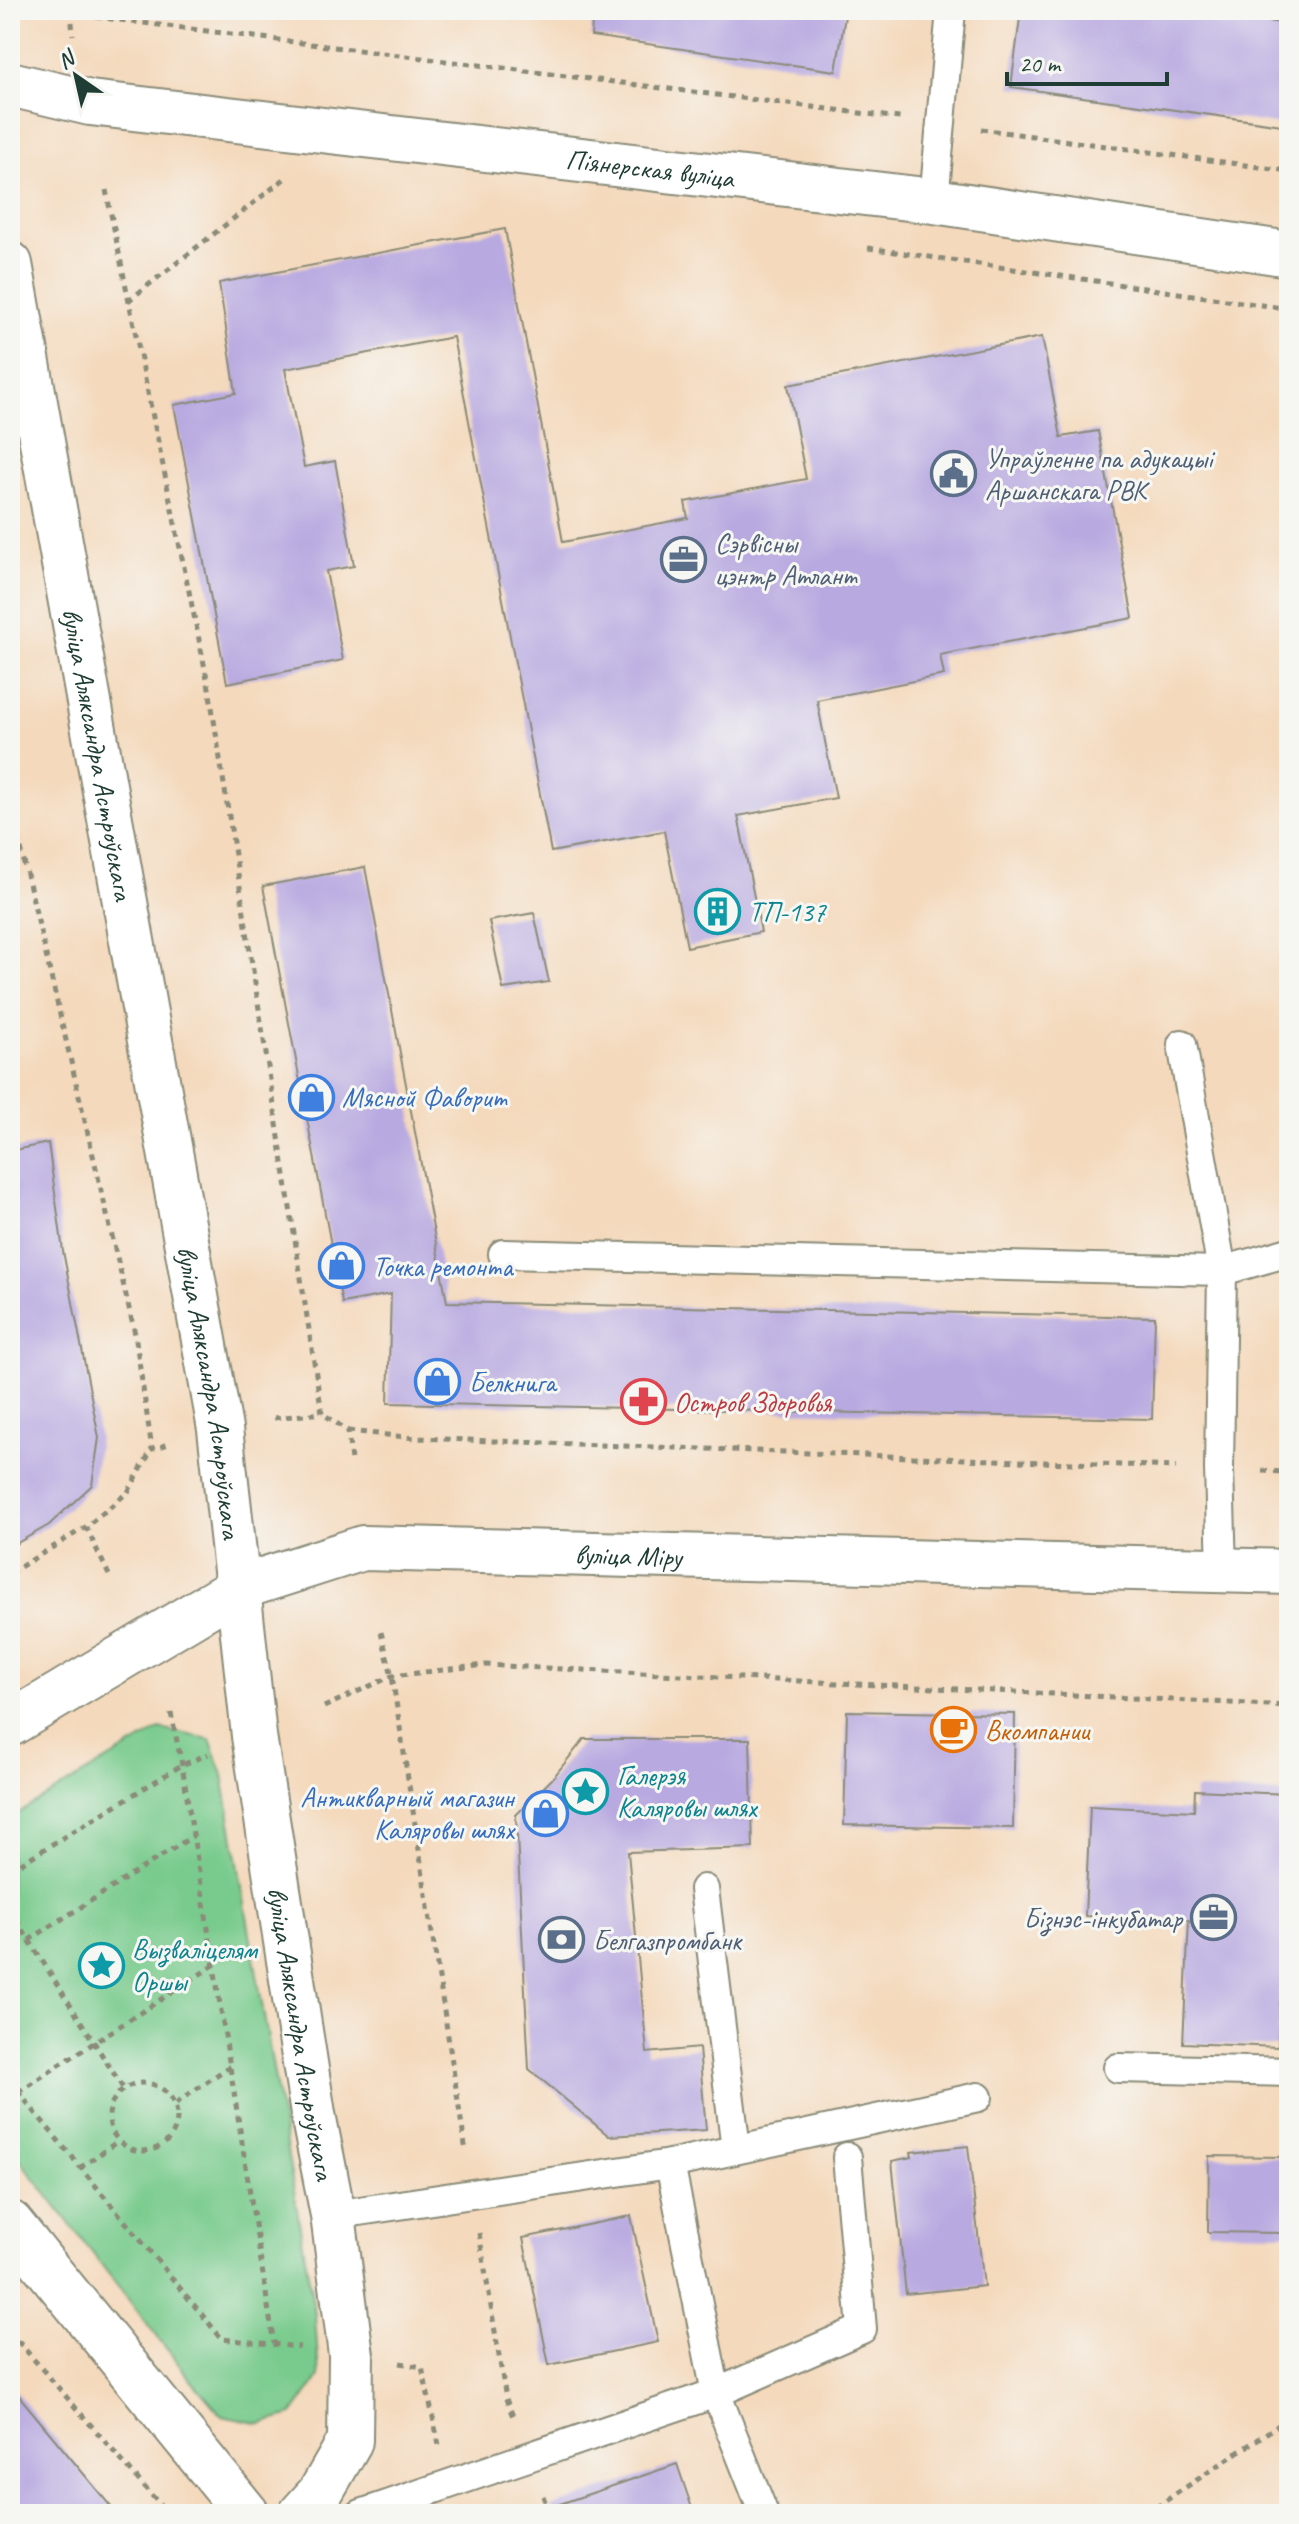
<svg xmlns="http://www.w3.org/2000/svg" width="1299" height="2524" font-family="Caveat,sans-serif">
	<rect width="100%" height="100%" fill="#f6f6f2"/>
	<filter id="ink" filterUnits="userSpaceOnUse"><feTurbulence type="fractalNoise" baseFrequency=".0125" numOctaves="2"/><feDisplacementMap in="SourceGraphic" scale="16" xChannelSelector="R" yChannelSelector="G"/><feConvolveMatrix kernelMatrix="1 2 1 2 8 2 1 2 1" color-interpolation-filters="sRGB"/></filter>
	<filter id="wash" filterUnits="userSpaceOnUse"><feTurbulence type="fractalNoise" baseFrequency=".006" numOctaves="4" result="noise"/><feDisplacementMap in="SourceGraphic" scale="32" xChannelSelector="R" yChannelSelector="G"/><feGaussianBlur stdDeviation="1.8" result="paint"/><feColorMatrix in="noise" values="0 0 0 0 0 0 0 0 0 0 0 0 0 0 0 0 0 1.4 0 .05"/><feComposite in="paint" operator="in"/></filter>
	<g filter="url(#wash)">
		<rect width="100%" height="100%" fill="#f4d9bc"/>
		<polygon fill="#79cb8d" stroke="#4c8460" stroke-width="2" points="160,1729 210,1739 223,1775 315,2315 319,2377 292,2415 261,2424 222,2416 191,2380 10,2147 10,1818"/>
		<g id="blocks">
			<g fill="#b8a9e0">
				<polygon points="593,10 846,10 836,71 591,36"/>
				<polygon points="1021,10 1186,10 1289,24 1289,126 1011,87"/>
				<polygon points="505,229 563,542 688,518 685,502 806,479 788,385 1042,337 1061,437 1098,431 1133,618 940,655 944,675 817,700 836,798 738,816 761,932 687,947 664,831 551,852 453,337 285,369 304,467 335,461 354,566 326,571 343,660 227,683 174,405 236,393 219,283"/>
				<polygon points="365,867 447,1302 1155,1317 1152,1419 388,1403 391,1294 342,1303 263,886"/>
				<polygon points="534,913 549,982 503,989 489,921"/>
				<polygon points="48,1143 63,1251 99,1438 92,1485 49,1525 10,1547 10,1151"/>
				<polygon points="847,1711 1015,1714 1013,1828 844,1825"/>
				<polygon points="584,1739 750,1739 753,1848 628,1852 647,2053 699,2048 706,2130 609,2136 529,2069 516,1815 552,1779"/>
				<polygon points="1195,1790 1289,1794 1289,2003 1280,2003 1278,2047 1183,2043 1189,1920 1085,1916 1090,1806 1194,1811"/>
				<polygon points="968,2146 984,2286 906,2294 892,2161 912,2157 911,2152"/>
				<polygon points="1209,2156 1289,2157 1289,2233 1208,2232"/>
				<polygon points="631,2216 658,2342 549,2365 523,2238"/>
				<polygon points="10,2385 117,2514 10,2514"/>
				<polygon points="677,2464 694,2514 553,2514 551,2507"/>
			</g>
		</g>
	</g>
	<g filter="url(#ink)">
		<use href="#blocks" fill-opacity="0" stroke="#8a8b78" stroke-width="2"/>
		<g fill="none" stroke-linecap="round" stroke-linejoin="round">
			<defs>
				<g id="lane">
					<polyline points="934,201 951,10"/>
					<polyline points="1182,1044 1222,1271 1219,1469 1222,1569"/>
					<polyline points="503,1254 1222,1271 1289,1252"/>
					<polyline points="704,1889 736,2149"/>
					<polyline points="1118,2068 1289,2072"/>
					<polyline points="670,2164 716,2393 764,2514"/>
					<polyline points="333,2215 670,2164 978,2097"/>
					<polyline points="361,2514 716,2393 862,2329 847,2157"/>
				</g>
				<g id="street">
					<path id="s1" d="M238,1588L254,1736L313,2114L333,2215L351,2355L350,2441L320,2493L301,2514"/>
					<polyline points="10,2223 247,2514"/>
				</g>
				<g id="secondary">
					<path id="s2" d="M10,84L90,103L934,201L1289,254"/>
					<path id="s3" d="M10,264L220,1429L238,1588"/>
				</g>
				<g id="primary">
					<path id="s4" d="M10,1724L238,1588L363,1548L1289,1572"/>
				</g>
			</defs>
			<use href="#lane" stroke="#8a8b78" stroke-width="32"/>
			<use href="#street" stroke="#8a8b78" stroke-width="48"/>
			<use href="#secondary" stroke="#8a8b78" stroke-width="48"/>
			<use href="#primary" stroke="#8a8b78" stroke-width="48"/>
			<g stroke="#8a8b78" stroke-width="5" stroke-dasharray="6 6" stroke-linecap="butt">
				<polyline points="71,10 73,35"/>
				<polyline points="72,14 900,118"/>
				<polyline points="981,129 1289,171"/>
				<polyline points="106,190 209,688 322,1413 348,1431 351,1461"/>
				<polyline points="868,248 1289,309"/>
				<polyline points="128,301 288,176"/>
				<polyline points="10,802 135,1334 152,1449 172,1443"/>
				<polyline points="10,868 23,864"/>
				<polyline points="274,1418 322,1413"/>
				<polyline points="348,1431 416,1438 1176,1467"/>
				<polyline points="1262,1471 1289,1472"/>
				<polyline points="10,1573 86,1527"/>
				<polyline points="109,1575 86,1527 128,1492 152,1449"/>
				<polyline points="381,1632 392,1676 466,2152"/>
				<polyline points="324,1707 392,1676 485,1665 1289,1706"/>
				<polyline points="171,1713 182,1765 274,2344"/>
				<polyline points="10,1870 182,1765 208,1754"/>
				<polyline points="10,1910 123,2088"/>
				<polyline points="29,1940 193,1836"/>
				<polyline points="10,2082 222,2339 300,2347"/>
				<circle cx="143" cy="2117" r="34"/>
				<polyline points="18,2092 214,1965"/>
				<polyline points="176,2103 230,2066"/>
				<polyline points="80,2168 118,2141"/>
				<polyline points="479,2233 506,2399 514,2419"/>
				<polyline points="10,2332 168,2514"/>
				<polyline points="400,2363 422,2367 439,2445"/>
				<polyline points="543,2496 550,2514"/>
				<polyline points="1146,2514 1289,2418"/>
			</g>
			<use href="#lane" stroke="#fff" stroke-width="28"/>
			<use href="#street" stroke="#fff" stroke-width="44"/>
			<use href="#secondary" stroke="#fff" stroke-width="44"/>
			<use href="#primary" stroke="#fff" stroke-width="44"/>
		</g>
	</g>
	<defs>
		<symbol id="civic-ring" viewBox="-11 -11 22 22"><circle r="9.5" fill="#f6f6f2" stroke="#5c6f8a" stroke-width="1.5"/><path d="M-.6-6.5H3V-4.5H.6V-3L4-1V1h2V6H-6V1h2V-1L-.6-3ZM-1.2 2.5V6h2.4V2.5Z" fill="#5c6f8a"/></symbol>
		<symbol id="office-ring" viewBox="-11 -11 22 22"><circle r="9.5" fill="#f6f6f2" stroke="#5c6f8a" stroke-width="1.5"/><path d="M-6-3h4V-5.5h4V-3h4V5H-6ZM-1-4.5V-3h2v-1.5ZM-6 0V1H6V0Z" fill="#5c6f8a"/></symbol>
		<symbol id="building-ring" viewBox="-11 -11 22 22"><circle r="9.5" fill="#f6f6f2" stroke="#0f9aa8" stroke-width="1.5"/><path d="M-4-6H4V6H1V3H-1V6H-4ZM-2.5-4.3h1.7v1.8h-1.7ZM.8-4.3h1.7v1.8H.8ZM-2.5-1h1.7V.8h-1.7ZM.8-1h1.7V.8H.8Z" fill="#0f9aa8"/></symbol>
		<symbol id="shop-ring" viewBox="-11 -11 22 22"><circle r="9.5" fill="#f6f6f2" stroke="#3f7fe0" stroke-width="1.5"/><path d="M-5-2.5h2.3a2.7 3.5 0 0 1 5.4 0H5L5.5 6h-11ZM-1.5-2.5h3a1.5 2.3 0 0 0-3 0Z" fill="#3f7fe0"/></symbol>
		<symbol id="pharmacy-ring" viewBox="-11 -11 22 22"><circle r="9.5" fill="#f6f6f2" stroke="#e0444e" stroke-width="1.5"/><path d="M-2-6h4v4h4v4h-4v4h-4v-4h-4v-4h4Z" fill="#e0444e"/></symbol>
		<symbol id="cafe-ring" viewBox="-11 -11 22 22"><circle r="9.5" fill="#f6f6f2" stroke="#e8710a" stroke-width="1.5"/><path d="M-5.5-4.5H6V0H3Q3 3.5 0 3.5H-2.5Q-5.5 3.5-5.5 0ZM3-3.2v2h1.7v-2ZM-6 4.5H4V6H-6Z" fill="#e8710a"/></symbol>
		<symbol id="sight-ring" viewBox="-11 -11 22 22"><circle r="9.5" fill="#f6f6f2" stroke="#0f9aa8" stroke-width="1.5"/><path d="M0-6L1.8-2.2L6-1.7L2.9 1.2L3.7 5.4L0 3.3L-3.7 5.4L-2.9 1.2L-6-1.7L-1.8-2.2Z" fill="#0f9aa8"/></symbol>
		<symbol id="bank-ring" viewBox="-11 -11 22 22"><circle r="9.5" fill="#f6f6f2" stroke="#5c6f8a" stroke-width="1.5"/><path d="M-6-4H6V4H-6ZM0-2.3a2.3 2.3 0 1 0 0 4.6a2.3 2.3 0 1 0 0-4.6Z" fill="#5c6f8a"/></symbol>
	</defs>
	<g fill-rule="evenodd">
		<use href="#civic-ring" x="928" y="448" width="51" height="51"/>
		<use href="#office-ring" x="658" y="534" width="51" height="51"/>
		<use href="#building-ring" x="692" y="886" width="51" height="51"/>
		<use href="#shop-ring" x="286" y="1072" width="51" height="51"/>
		<use href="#shop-ring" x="316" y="1240" width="51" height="51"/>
		<use href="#shop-ring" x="412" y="1356" width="51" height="51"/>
		<use href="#pharmacy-ring" x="618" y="1376" width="51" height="51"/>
		<use href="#cafe-ring" x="928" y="1704" width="51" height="51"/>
		<use href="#sight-ring" x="560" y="1766" width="51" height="51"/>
		<use href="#shop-ring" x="520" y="1788" width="51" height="51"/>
		<use href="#office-ring" x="1188" y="1892" width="51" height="51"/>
		<use href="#bank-ring" x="536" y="1914" width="51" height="51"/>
		<use href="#sight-ring" x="76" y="1940" width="51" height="51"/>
	</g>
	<g text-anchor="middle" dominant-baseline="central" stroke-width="6" stroke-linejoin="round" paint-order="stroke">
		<g font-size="28" fill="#1f3d34" stroke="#f6f6f2">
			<text stroke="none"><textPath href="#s2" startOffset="646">Піянерская вуліца</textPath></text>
			<text stroke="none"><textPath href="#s3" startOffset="498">вуліца Аляксандра Астроўскага</textPath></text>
			<text stroke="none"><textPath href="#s3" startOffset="1146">вуліца Аляксандра Астроўскага</textPath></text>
			<text stroke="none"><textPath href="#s4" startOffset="662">вуліца Міру</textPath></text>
			<text stroke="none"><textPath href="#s1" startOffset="450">вуліца Аляксандра Астроўскага</textPath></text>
		</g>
		<g font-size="28" fill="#4e5e75" stroke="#f6f6f2" text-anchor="start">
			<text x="985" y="458">Упраўленне па адукацыі<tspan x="985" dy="32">Аршанскага РВК</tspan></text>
			<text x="715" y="543">Сэрвісны<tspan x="715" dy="32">цэнтр Атлант</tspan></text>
			<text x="1182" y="1918" text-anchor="end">Бізнэс-інкубатар</text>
			<text x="593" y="1940">Белгазпромбанк</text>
		</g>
		<g font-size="28" fill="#0d838f" stroke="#f6f6f2" text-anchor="start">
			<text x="749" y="911">ТП-137</text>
			<text x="617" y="1775">Галерэя<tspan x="617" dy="32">Каляровы шлях</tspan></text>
			<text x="132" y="1949">Вызваліцелям<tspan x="132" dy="32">Оршы</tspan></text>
		</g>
		<g font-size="28" fill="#366cbe" stroke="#f6f6f2" text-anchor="start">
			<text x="342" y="1097">Мясной Фаворит</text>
			<text x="373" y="1266">Точка ремонта</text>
			<text x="469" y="1382">Белкнига</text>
			<text x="514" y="1797" text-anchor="end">Антикварный магазин<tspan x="514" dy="32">Каляровы шлях</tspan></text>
		</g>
		<g font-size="28" fill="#be3a42" stroke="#f6f6f2" text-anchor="start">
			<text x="674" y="1402">Остров Здоровья</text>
		</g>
		<g font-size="28" fill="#c56008" stroke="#f6f6f2" text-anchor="start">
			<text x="985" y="1730">Вкомпании</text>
		</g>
	</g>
	<rect width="1299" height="2524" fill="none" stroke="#f6f6f2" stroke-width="40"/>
	<g transform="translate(76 76) rotate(326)" stroke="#f6f6f2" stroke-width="6" paint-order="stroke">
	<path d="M0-6L14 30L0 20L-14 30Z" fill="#1f3d34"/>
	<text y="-12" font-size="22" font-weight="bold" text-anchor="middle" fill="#1f3d34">N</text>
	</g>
	<path d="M1007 72v12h160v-12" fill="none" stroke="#1f3d34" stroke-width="4"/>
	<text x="1019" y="72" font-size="24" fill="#1f3d34" stroke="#f6f6f2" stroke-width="6" paint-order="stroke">20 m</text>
</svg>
